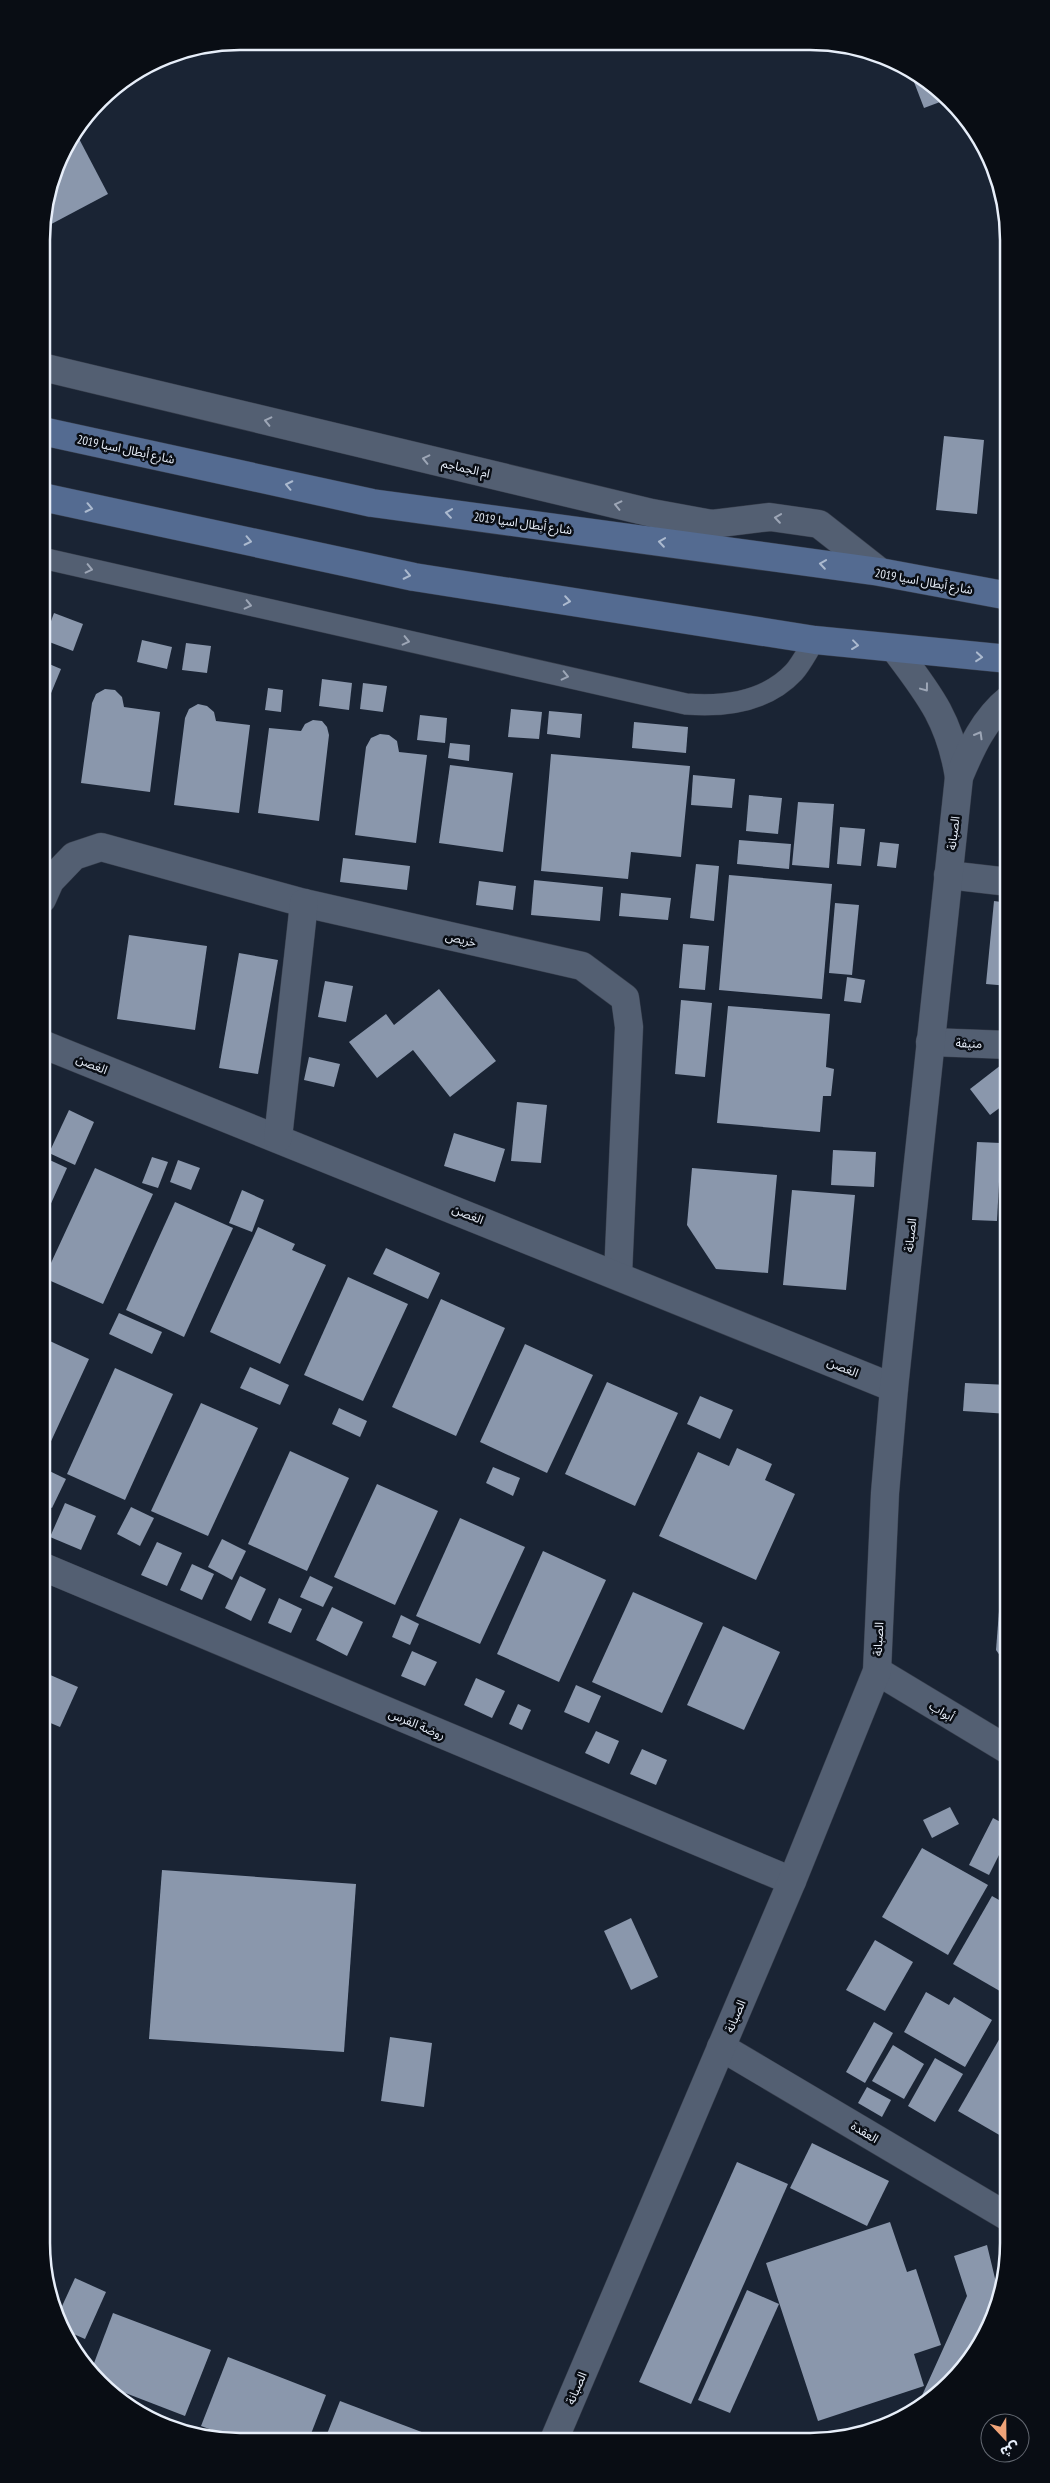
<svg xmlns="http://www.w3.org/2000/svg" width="1050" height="2483" font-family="'PT Sans Narrow','Noto Sans Arabic',sans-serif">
	<rect width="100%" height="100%" fill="#1a2434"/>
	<g fill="#8a97ac">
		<polygon points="909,69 941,91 948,99 924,108"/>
		<polygon points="76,133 108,194 42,229 62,152"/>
		<polygon points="944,436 984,440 977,514 936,510"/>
		<polygon points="54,613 83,624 73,651 44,640"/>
		<polygon points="142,640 172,647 167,669 137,662"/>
		<polygon points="186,643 211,646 207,673 182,670"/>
		<polygon points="42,661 61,669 42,715"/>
		<polygon points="322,679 352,683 349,710 319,706"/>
		<polygon points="363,683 387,686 383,712 360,709"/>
		<polygon points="268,688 283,690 281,712 265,710"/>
		<polygon points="105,689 115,690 122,697 124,707 160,712 150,792 81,783 92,703 96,694"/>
		<polygon points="198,704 207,706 214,712 216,721 250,725 239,813 174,805 185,718 189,709"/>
		<polygon points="511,709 542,712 539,739 508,737"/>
		<polygon points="549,711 582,714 580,738 547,734"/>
		<polygon points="420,715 447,718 445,743 417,740"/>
		<polygon points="313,720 322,721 327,727 329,735 319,821 258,813 269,728 301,731 305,724"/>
		<polygon points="634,722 688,727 686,753 632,748"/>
		<polygon points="380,734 389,735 397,741 399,752 427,755 416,843 355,835 366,747 371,738"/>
		<polygon points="450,743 470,745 469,761 448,758"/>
		<polygon points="551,754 690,766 681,857 631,852 628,879 541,871"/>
		<polygon points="450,765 513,773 503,852 439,843"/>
		<polygon points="693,775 735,779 732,808 691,805"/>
		<polygon points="749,795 782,798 778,834 746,831"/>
		<polygon points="798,802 834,804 829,868 792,865"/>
		<polygon points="1002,805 1009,805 1009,844 999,843"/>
		<polygon points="840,827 865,829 861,866 837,864"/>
		<polygon points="739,840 791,844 789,869 737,864"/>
		<polygon points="880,842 899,844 896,868 877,866"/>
		<polygon points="343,858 410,866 407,890 340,882"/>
		<polygon points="696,864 719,866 714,921 690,918"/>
		<polygon points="729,875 832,884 822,999 719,990"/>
		<polygon points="534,880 603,887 600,921 531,915"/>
		<polygon points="479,881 516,886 513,910 476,905"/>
		<polygon points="621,893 671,898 668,920 619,916"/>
		<polygon points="994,901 1009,903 1009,986 986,984"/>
		<polygon points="835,903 859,905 852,975 829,973"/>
		<polygon points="129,935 207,946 195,1030 117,1019"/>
		<polygon points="683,944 709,946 705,990 679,988"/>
		<polygon points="239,953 278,960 258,1074 219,1068"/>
		<polygon points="847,977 865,980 861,1003 844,1001"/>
		<polygon points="325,981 353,986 346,1022 318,1017"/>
		<polygon points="439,989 496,1061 450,1097 413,1050 377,1078 349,1042 386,1014 394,1025"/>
		<polygon points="681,1000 712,1003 705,1077 675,1074"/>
		<polygon points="728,1006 830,1014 826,1067 834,1069 831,1096 823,1096 820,1132 717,1123"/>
		<polygon points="309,1057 340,1064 334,1087 304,1080"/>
		<polygon points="1001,1065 1009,1075 1009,1101 990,1115 970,1089"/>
		<polygon points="517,1102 547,1105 541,1163 511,1161"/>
		<polygon points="69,1110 94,1122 75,1165 49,1153"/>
		<polygon points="454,1133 505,1149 495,1182 444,1166"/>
		<polygon points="977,1142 1001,1143 997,1221 972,1220"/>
		<polygon points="833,1150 876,1152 874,1187 831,1185"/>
		<polygon points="41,1156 67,1168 44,1219 41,1218"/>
		<polygon points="152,1157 168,1162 158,1188 142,1183"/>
		<polygon points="178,1160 200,1168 191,1190 170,1182"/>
		<polygon points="95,1168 153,1194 103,1304 44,1278"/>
		<polygon points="692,1168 777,1175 768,1273 716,1269 687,1225"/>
		<polygon points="242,1190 264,1200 252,1232 229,1223"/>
		<polygon points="792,1190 855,1195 846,1290 783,1285"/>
		<polygon points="175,1202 233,1228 184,1337 126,1310"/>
		<polygon points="258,1227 295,1244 292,1250 326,1265 280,1364 210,1332"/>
		<polygon points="386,1248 440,1273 428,1299 373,1274"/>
		<polygon points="348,1277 408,1304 363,1401 304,1375"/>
		<polygon points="441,1299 505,1328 456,1436 392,1407"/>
		<polygon points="119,1313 162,1332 152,1354 109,1334"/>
		<polygon points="41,1337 89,1359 41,1463"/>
		<polygon points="525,1344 593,1375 547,1473 480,1442"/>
		<polygon points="250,1367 289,1385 280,1405 240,1388"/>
		<polygon points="115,1368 173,1394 125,1500 67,1474"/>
		<polygon points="607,1382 678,1413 635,1506 565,1474"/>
		<polygon points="965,1383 1009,1385 1009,1414 963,1411"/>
		<polygon points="700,1396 733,1410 720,1439 687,1424"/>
		<polygon points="201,1403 258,1428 208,1536 151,1511"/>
		<polygon points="339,1408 367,1421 360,1437 332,1424"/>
		<polygon points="737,1448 772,1464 765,1480 795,1494 756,1580 659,1536 698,1452 729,1466"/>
		<polygon points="290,1451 349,1478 307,1571 248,1544"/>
		<polygon points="41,1467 66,1479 52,1508 41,1503"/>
		<polygon points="493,1467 520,1478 513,1496 486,1483"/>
		<polygon points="377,1484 438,1511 395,1605 334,1577"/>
		<polygon points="65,1503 96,1516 81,1550 50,1537"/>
		<polygon points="131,1507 154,1518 140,1546 117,1534"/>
		<polygon points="460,1518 525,1547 480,1644 416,1616"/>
		<polygon points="222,1539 246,1551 232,1580 208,1567"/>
		<polygon points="157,1542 182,1553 167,1586 141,1575"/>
		<polygon points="543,1551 606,1580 559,1682 497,1654"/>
		<polygon points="192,1564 214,1574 202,1600 180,1590"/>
		<polygon points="240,1576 266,1589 251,1621 225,1608"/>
		<polygon points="310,1576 333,1587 323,1607 300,1597"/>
		<polygon points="633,1592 703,1623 662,1713 592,1682"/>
		<polygon points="279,1598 302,1609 291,1633 268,1623"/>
		<polygon points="332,1607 363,1622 347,1656 316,1640"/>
		<polygon points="999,1611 1008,1612 1008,1667 996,1650"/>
		<polygon points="401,1615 419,1624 410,1645 392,1637"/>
		<polygon points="723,1626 780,1652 744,1730 687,1705"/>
		<polygon points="412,1651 437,1662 425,1686 401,1676"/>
		<polygon points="41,1671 78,1687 60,1727 41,1719"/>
		<polygon points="476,1678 505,1691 492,1718 464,1705"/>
		<polygon points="576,1685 601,1696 589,1723 564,1712"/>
		<polygon points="518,1704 531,1710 522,1730 509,1724"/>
		<polygon points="596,1731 619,1741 609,1764 585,1753"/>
		<polygon points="642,1749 667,1760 656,1785 630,1774"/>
		<polygon points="41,1764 51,1765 43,1844 41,1844"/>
		<polygon points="950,1807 959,1824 932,1838 923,1820"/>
		<polygon points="993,1818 1008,1826 1008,1837 989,1875 969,1865"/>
		<polygon points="922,1848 988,1885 948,1955 882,1917"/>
		<polygon points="162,1870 356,1884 344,2052 149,2039"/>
		<polygon points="992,1896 1008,1905 1008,1988 1005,1994 953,1964"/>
		<polygon points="631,1918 658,1977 631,1990 604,1931"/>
		<polygon points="875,1940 913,1962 885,2011 846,1990"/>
		<polygon points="926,1992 949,2005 954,1997 992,2020 965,2067 904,2032"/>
		<polygon points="874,2022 893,2033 865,2083 846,2072"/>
		<polygon points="1008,2024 1008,2140 958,2111"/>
		<polygon points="390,2037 432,2043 424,2107 381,2101"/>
		<polygon points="893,2045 924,2064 904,2099 872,2081"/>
		<polygon points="935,2058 963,2074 935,2122 908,2106"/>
		<polygon points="867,2087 891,2100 882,2117 858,2103"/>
		<polygon points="812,2143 889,2181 867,2226 790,2188"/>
		<polygon points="737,2162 788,2184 691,2404 639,2382"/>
		<polygon points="890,2222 907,2272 916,2269 941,2345 914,2354 924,2386 818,2421 766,2263"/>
		<polygon points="987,2245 999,2295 994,2319 960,2374 915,2411 967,2296 954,2256"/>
		<polygon points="75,2278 106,2292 85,2339 62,2329 57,2317"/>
		<polygon points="747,2290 779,2304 730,2413 698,2400"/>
		<polygon points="113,2313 211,2350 185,2416 102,2384 91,2371"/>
		<polygon points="228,2357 326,2395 309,2439 234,2438 201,2426"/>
		<polygon points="340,2401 440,2439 325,2439"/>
	</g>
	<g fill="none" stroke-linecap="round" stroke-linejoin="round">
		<defs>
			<path id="lane" d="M42,558L686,704C724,707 766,702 794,672C802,663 808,650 815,640"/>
			<g id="street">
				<polyline points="42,367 652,513 712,524 770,517 819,524 880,572"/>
				<path d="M895,649C929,694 950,720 959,777"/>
				<polyline points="948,875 1009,882"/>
				<polyline points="42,899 50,881 74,856 101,847 304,903 582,966 625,998 629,1027 618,1275"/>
				<polyline points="930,1042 1009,1045"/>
				<polyline points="42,1044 894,1388"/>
				<polyline points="278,1138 304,903"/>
				<polyline points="41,1566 792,1881"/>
				<polyline points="877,1671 1008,1750"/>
				<polyline points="721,2047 1008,2217"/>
				<path d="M554,2440L792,1881L877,1671L885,1493L894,1388L959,777C971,748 984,719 1009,699"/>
			</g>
			<g id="secondary">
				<polyline points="42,431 372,503 880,572 1009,596"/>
				<polyline points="42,497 414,577 815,640 1009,659"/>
			</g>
		</defs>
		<use href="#lane" stroke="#373e4c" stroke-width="22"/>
		<use href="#street" stroke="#373e4c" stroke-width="29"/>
		<use href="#secondary" stroke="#373e4c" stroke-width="29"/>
		<use href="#lane" stroke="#535f72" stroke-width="21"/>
		<use href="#street" stroke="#535f72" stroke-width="28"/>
		<use href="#secondary" stroke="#546b91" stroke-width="28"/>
	</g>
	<defs><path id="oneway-chevron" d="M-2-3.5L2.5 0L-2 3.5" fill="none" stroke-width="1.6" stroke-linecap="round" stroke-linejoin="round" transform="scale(1.25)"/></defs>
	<g stroke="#9da6b6">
		<use href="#oneway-chevron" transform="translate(268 421) rotate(-167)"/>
		<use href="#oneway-chevron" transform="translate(426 459) rotate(-167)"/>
		<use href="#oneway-chevron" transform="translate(618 505) rotate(-167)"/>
		<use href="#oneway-chevron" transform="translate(778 518) rotate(-172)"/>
		<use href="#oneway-chevron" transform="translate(89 569) rotate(13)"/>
		<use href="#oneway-chevron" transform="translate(248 605) rotate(13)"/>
		<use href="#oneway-chevron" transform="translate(406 641) rotate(13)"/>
		<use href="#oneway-chevron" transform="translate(565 676) rotate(13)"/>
		<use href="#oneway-chevron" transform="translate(925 688) rotate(53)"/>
		<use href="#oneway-chevron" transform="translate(979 735) rotate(-60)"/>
	</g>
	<g stroke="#acbacf">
		<use href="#oneway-chevron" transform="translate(289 485) rotate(-168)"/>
		<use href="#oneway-chevron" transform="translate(89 508) rotate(12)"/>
		<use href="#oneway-chevron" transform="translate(449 513) rotate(-172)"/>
		<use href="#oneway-chevron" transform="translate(248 541) rotate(12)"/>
		<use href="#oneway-chevron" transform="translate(662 542) rotate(-172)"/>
		<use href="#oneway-chevron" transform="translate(823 564) rotate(-172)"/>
		<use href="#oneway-chevron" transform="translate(407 575) rotate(12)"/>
		<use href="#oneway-chevron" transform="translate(567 601) rotate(9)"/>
		<use href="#oneway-chevron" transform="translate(855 645) rotate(7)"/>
		<use href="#oneway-chevron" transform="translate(979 657) rotate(5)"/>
	</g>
	<g text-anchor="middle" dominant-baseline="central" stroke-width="5" stroke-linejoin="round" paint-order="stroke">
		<g font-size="12" fill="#e7eef9" stroke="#090d14">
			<text transform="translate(126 449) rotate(12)">شارع أبطال اسيا 2019</text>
			<text transform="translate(466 468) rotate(13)">ام الجماجم</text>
			<text transform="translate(523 523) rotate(8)">شارع أبطال اسيا 2019</text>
			<text transform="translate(924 581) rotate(10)">شارع أبطال اسيا 2019</text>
			<text transform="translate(953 833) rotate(-83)">الصبانة</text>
			<text transform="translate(461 939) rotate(13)">خريص</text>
			<text transform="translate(969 1043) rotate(2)">منيفة</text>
			<text transform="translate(92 1064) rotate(22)">الغصن</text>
			<text transform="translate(468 1214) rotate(22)">الغصن</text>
			<text transform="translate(910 1235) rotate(-84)">الصبانة</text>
			<text transform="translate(843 1367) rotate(22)">الغصن</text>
			<text transform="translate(878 1639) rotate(-87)">الصبانة</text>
			<text transform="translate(942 1711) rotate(31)">أبواب</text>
			<text transform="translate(417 1724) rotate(23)">روضة الفرس</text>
			<text transform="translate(735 2016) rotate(-67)">الصبانة</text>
			<text transform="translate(865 2132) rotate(31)">العقدة</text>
			<text transform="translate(576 2388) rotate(-67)">الصبانة</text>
		</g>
	</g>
	<path d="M0 0H1050V2483H0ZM240 50H810A190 190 0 0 1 1000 240V2243A190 190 0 0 1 810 2433H240A190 190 0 0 1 50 2243V240A190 190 0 0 1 240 50Z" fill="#090d14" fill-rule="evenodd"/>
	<path fill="none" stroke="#e7eef9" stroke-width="2.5" d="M240 50H810A190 190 0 0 1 1000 240V2243A190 190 0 0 1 810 2433H240A190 190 0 0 1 50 2243V240A190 190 0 0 1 240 50Z"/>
	<g transform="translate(1005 2438) rotate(158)"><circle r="24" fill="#090d14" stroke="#626770"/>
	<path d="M0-4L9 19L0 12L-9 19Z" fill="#efa378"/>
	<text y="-8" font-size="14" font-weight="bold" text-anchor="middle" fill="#e7eef9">ش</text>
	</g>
</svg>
